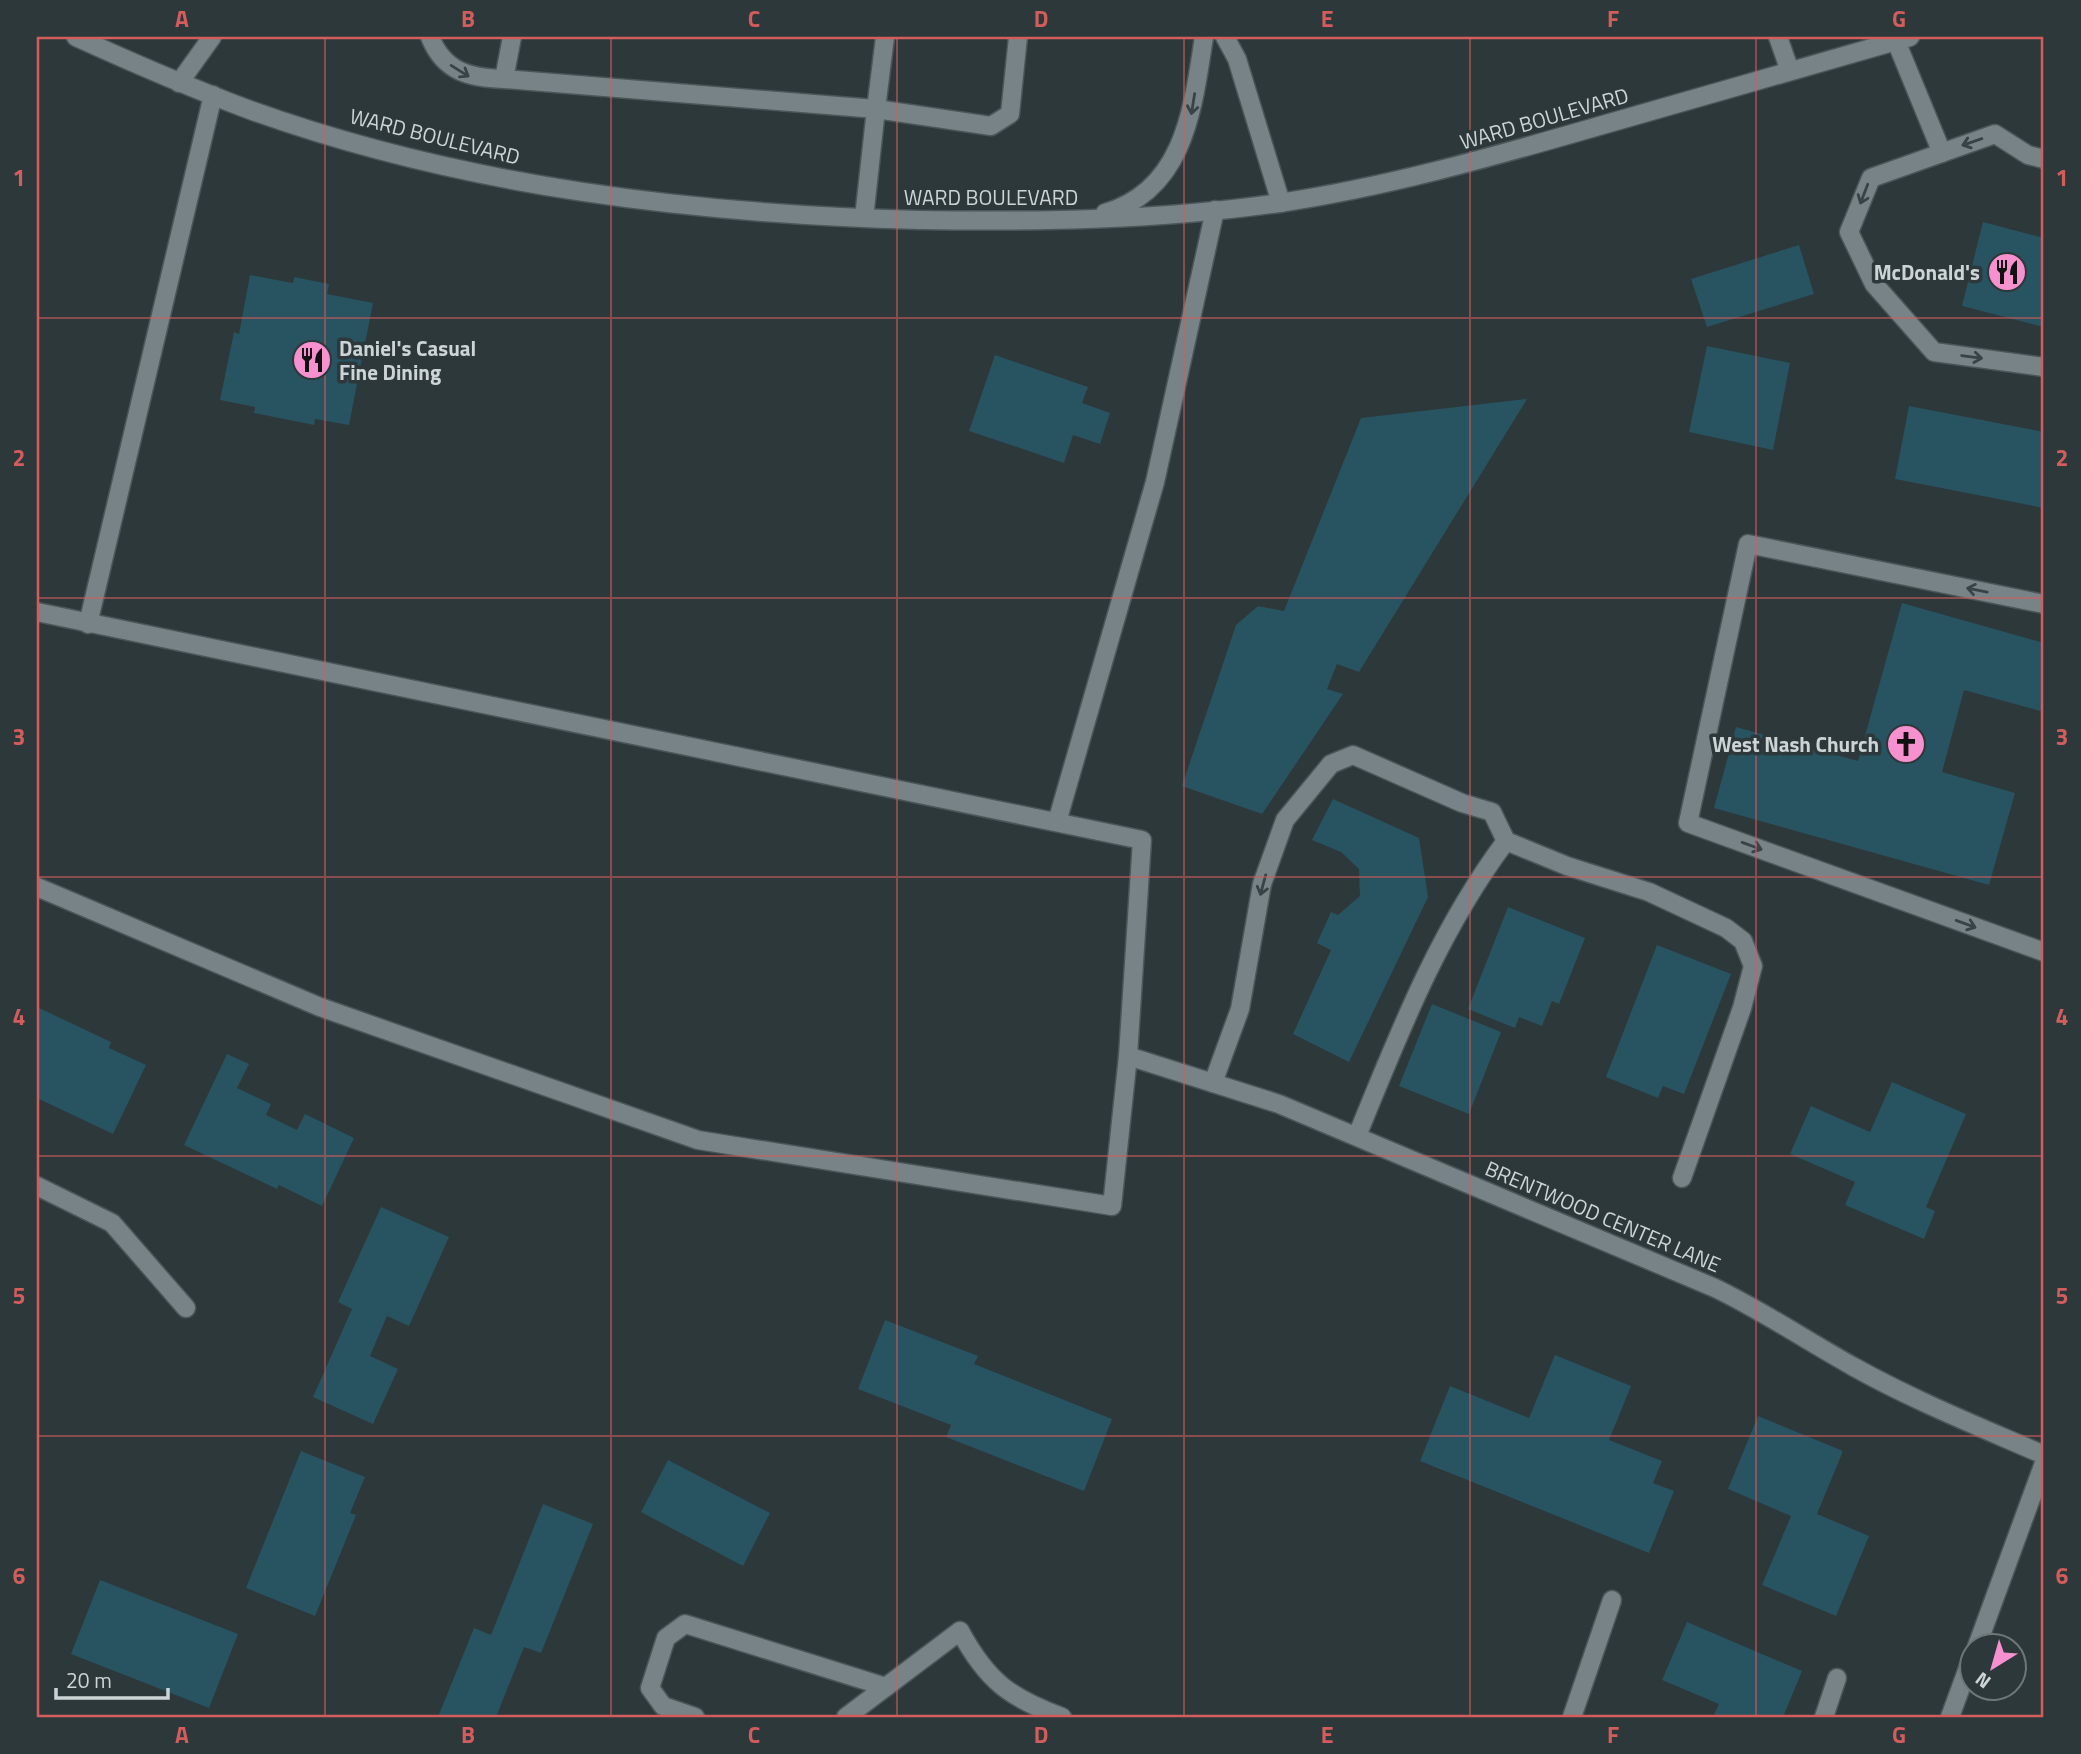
<svg xmlns="http://www.w3.org/2000/svg" width="2081" height="1754" font-family="'Titillium Web',sans-serif">
	<rect width="100%" height="100%" fill="#2d383b"/>
	<g fill="#285360">
		<polygon points="1983,222 2044,238 2044,327 1962,306"/>
		<polygon points="1799,245 1814,294 1707,327 1691,279"/>
		<polygon points="250,275 293,283 294,277 329,284 327,294 373,303 349,425 315,419 314,425 254,413 255,407 220,400 234,332 239,334"/>
		<polygon points="1707,346 1790,363 1773,450 1689,432"/>
		<polygon points="995,355 1088,387 1082,403 1110,413 1100,444 1073,435 1064,463 969,431"/>
		<polygon points="1527,399 1359,672 1337,664 1327,689 1343,694 1262,814 1182,786 1236,625 1258,606 1284,611 1361,418"/>
		<polygon points="1909,406 2044,432 2044,508 1895,479"/>
		<polygon points="1902,603 2044,643 2044,712 1964,690 1942,772 2015,793 1989,885 1714,808 1736,727 1858,761"/>
		<polygon points="1333,799 1419,838 1428,897 1349,1062 1293,1034 1331,950 1317,943 1331,912 1338,915 1360,896 1359,869 1341,852 1312,840"/>
		<polygon points="1508,907 1585,938 1559,1004 1552,1001 1542,1026 1519,1017 1515,1028 1468,1009"/>
		<polygon points="1657,945 1731,974 1684,1094 1663,1086 1658,1098 1606,1077"/>
		<polygon points="1432,1004 1501,1032 1469,1114 1399,1086"/>
		<polygon points="37,1007 111,1042 109,1048 146,1065 113,1134 37,1098"/>
		<polygon points="227,1054 249,1064 237,1088 271,1104 266,1115 297,1130 305,1114 354,1138 322,1206 279,1185 277,1189 184,1145"/>
		<polygon points="1892,1082 1966,1114 1926,1207 1935,1211 1924,1239 1845,1205 1855,1182 1790,1154 1811,1106 1870,1132"/>
		<polygon points="381,1207 449,1237 409,1326 387,1316 370,1356 398,1369 373,1424 313,1397 352,1309 338,1302"/>
		<polygon points="885,1320 978,1356 974,1364 1112,1419 1084,1491 946,1437 951,1425 858,1389"/>
		<polygon points="1555,1355 1631,1386 1609,1440 1662,1461 1653,1483 1674,1491 1649,1553 1420,1461 1450,1386 1529,1418"/>
		<polygon points="1758,1416 1843,1451 1817,1514 1869,1536 1836,1616 1762,1585 1791,1516 1728,1489"/>
		<polygon points="301,1451 365,1477 350,1513 356,1515 315,1616 246,1588"/>
		<polygon points="668,1460 770,1513 743,1566 641,1512"/>
		<polygon points="543,1504 593,1524 541,1653 524,1647 496,1717 438,1717 474,1628 491,1635"/>
		<polygon points="100,1580 238,1634 209,1708 71,1654"/>
		<polygon points="1687,1622 1802,1671 1783,1717 1713,1717 1719,1704 1662,1680"/>
	</g>
	<g fill="none" stroke-linecap="round" stroke-linejoin="round">
		<defs>
			<g id="lane">
				<path d="M430,37C444,72 470,78 504,79"/>
				<polyline points="512,37 504,79 876,109 885,37"/>
				<polyline points="1778,37 1790,71"/>
				<polyline points="1896,41 1942,153"/>
				<polyline points="179,83 212,37"/>
				<polyline points="2044,159 2028,155 1995,134 1871,178 1849,232 1874,284 1934,352 2044,367"/>
				<polyline points="864,218 876,109 991,126 1010,114 1018,37"/>
				<polyline points="2044,604 1748,544 1688,823 2044,952"/>
				<polyline points="37,612 1142,840 1128,1056 1112,1206 698,1140 320,1007 37,887"/>
				<polyline points="88,624 213,95"/>
				<polyline points="1057,822 1155,482 1215,210"/>
				<polyline points="1213,1083 1240,1009 1262,884 1285,820 1331,764 1353,755 1462,803 1492,812 1506,841"/>
				<path d="M1357,1136C1399,1033 1439,930 1506,841L1567,866L1649,892L1726,928L1743,941L1753,966L1742,1008L1682,1178"/>
				<polyline points="695,1717 663,1706 650,1688 666,1638 685,1624 886,1687"/>
				<polyline points="846,1717 960,1631"/>
				<polyline points="1572,1717 1612,1600"/>
				<polyline points="1824,1717 1837,1678"/>
			</g>
			<g id="street">
				<path d="M1128,1056L1279,1104L1715,1288C1763,1311 1807,1341 1854,1367C1915,1401 1980,1427 2044,1455"/>
				<polyline points="37,1186 112,1223 186,1308"/>
				<path d="M960,1631C987,1681 1010,1698 1062,1717"/>
			</g>
			<g id="secondary">
				<path d="M76,37C133,63 191,88 250,110C464,187 695,214 920,220C1040,222 1160,220 1279,203C1386,187 1488,158 1592,128C1698,98 1804,67 1910,37"/>
				<polyline points="1225,37 1237,59 1281,203"/>
				<path d="M1105,213C1185,190 1193,107 1204,37"/>
				<polyline points="1977,1646 2044,1463"/>
				<polyline points="1950,1717 1972,1657"/>
			</g>
		</defs>
		<use href="#lane" stroke="#4c5558" stroke-width="21"/>
		<use href="#street" stroke="#4c5558" stroke-width="21"/>
		<use href="#secondary" stroke="#4c5558" stroke-width="21"/>
		<use href="#lane" stroke="#778387" stroke-width="18"/>
		<use href="#street" stroke="#778387" stroke-width="18"/>
		<use href="#secondary" stroke="#778387" stroke-width="18"/>
	</g>
	<defs><path id="oneway-shaft" d="M-6 0H5M1.5-3L5.5 0L1.5 3" fill="none" stroke-width="1.6" stroke-linecap="round" stroke-linejoin="round" transform="scale(1.75)"/></defs>
	<g stroke="#384346">
		<use href="#oneway-shaft" transform="translate(460 71) rotate(32)"/>
		<use href="#oneway-shaft" transform="translate(1193 104) rotate(99)"/>
		<use href="#oneway-shaft" transform="translate(1972 142) rotate(161)"/>
		<use href="#oneway-shaft" transform="translate(1864 194) rotate(111)"/>
		<use href="#oneway-shaft" transform="translate(1972 357) rotate(8)"/>
		<use href="#oneway-shaft" transform="translate(1977 590) rotate(-169)"/>
		<use href="#oneway-shaft" transform="translate(1752 846) rotate(20)"/>
		<use href="#oneway-shaft" transform="translate(1263 885) rotate(105)"/>
		<use href="#oneway-shaft" transform="translate(1966 924) rotate(20)"/>
	</g>
	<path fill="none" stroke="#d35c5c" stroke-width="2" stroke-opacity="0.55" d="M325,37V1717M611,37V1717M897,37V1717M1184,37V1717M1470,37V1717M1756,37V1717M37,318H2044M37,598H2044M37,877H2044M37,1156H2044M37,1436H2044"/>
	<defs>
		<symbol id="restaurant-disc" viewBox="-11 -11 22 22"><circle r="9.5" fill="#f790ce" stroke="#2d383b"/><path d="M-5-6h1v4h1v-4h1v4h1v-4h1v5L-1.5 .5V6h-2V.5L-5-1ZM5-6V6H3V1.5H1.5Q1.5-4 5-6Z" fill="#111"/></symbol>
		<symbol id="church-disc" viewBox="-11 -11 22 22"><circle r="9.5" fill="#f790ce" stroke="#2d383b"/><path d="M-1.2-6h2.4v3.5h3.3v2.4h-3.3V6h-2.4V-.1h-3.3v-2.4h3.3Z" fill="#111"/></symbol>
	</defs>
	<g fill-rule="evenodd">
		<use href="#restaurant-disc" x="1985" y="250" width="44" height="44"/>
		<use href="#restaurant-disc" x="290" y="338" width="44" height="44"/>
		<use href="#church-disc" x="1884" y="722" width="44" height="44"/>
	</g>
	<g text-anchor="middle" dominant-baseline="central" stroke-width="7" stroke-linejoin="round" paint-order="stroke">
		<g font-size="21" fill="#cdd4d6" stroke="#2d383b">
			<text transform="translate(1544 118) rotate(-16)">WARD BOULEVARD</text>
			<text transform="translate(435 136) rotate(14)">WARD BOULEVARD</text>
			<text x="991" y="197">WARD BOULEVARD</text>
			<text transform="translate(1603 1216) rotate(23)">BRENTWOOD CENTER LANE</text>
		</g>
		<g font-size="21" font-weight="bold" fill="#cdd4d6" stroke="#2d383b" text-anchor="end">
			<text x="1980" y="272">McDonald's</text>
			<text x="339" y="348" text-anchor="start">Daniel's Casual<tspan x="339" dy="24">Fine Dining</tspan></text>
			<text x="1879" y="744">West Nash Church</text>
		</g>
	</g>
	<rect width="2081" height="1754" fill="none" stroke="#2d383b" stroke-width="77"/>
	<g transform="translate(1993 1667) rotate(217)"><circle r="33" fill="#2d383b" stroke="#6d7679" stroke-width="2"/>
	<path d="M0-5L12 26L0 18L-12 26Z" fill="#f790ce"/>
	<text y="-10" font-size="19" font-weight="bold" text-anchor="middle" fill="#cdd4d6">N</text>
	</g>
	<path d="M56 1688v10h112v-10" fill="none" stroke="#cdd4d6" stroke-width="3.5"/>
	<text x="66" y="1688" font-size="21" fill="#cdd4d6" stroke="#2d383b" stroke-width="5" paint-order="stroke">20 m</text>
	<rect x="38" y="38" width="2004" height="1678" fill="none" stroke="#d35c5c" stroke-width="2.5"/>
	<g font-size="23" text-anchor="middle" font-weight="bold" fill="#d35c5c">
		<text x="182" y="27">A</text>
		<text x="468" y="27">B</text>
		<text x="754" y="27">C</text>
		<text x="1041" y="27">D</text>
		<text x="1327" y="27">E</text>
		<text x="1613" y="27">F</text>
		<text x="1899" y="27">G</text>
		<text x="19" y="186">1</text>
		<text x="2062" y="186">1</text>
		<text x="19" y="466">2</text>
		<text x="2062" y="466">2</text>
		<text x="19" y="745">3</text>
		<text x="2062" y="745">3</text>
		<text x="19" y="1025">4</text>
		<text x="2062" y="1025">4</text>
		<text x="19" y="1304">5</text>
		<text x="2062" y="1304">5</text>
		<text x="19" y="1584">6</text>
		<text x="2062" y="1584">6</text>
		<text x="182" y="1743">A</text>
		<text x="468" y="1743">B</text>
		<text x="754" y="1743">C</text>
		<text x="1041" y="1743">D</text>
		<text x="1327" y="1743">E</text>
		<text x="1613" y="1743">F</text>
		<text x="1899" y="1743">G</text>
	</g>
</svg>
